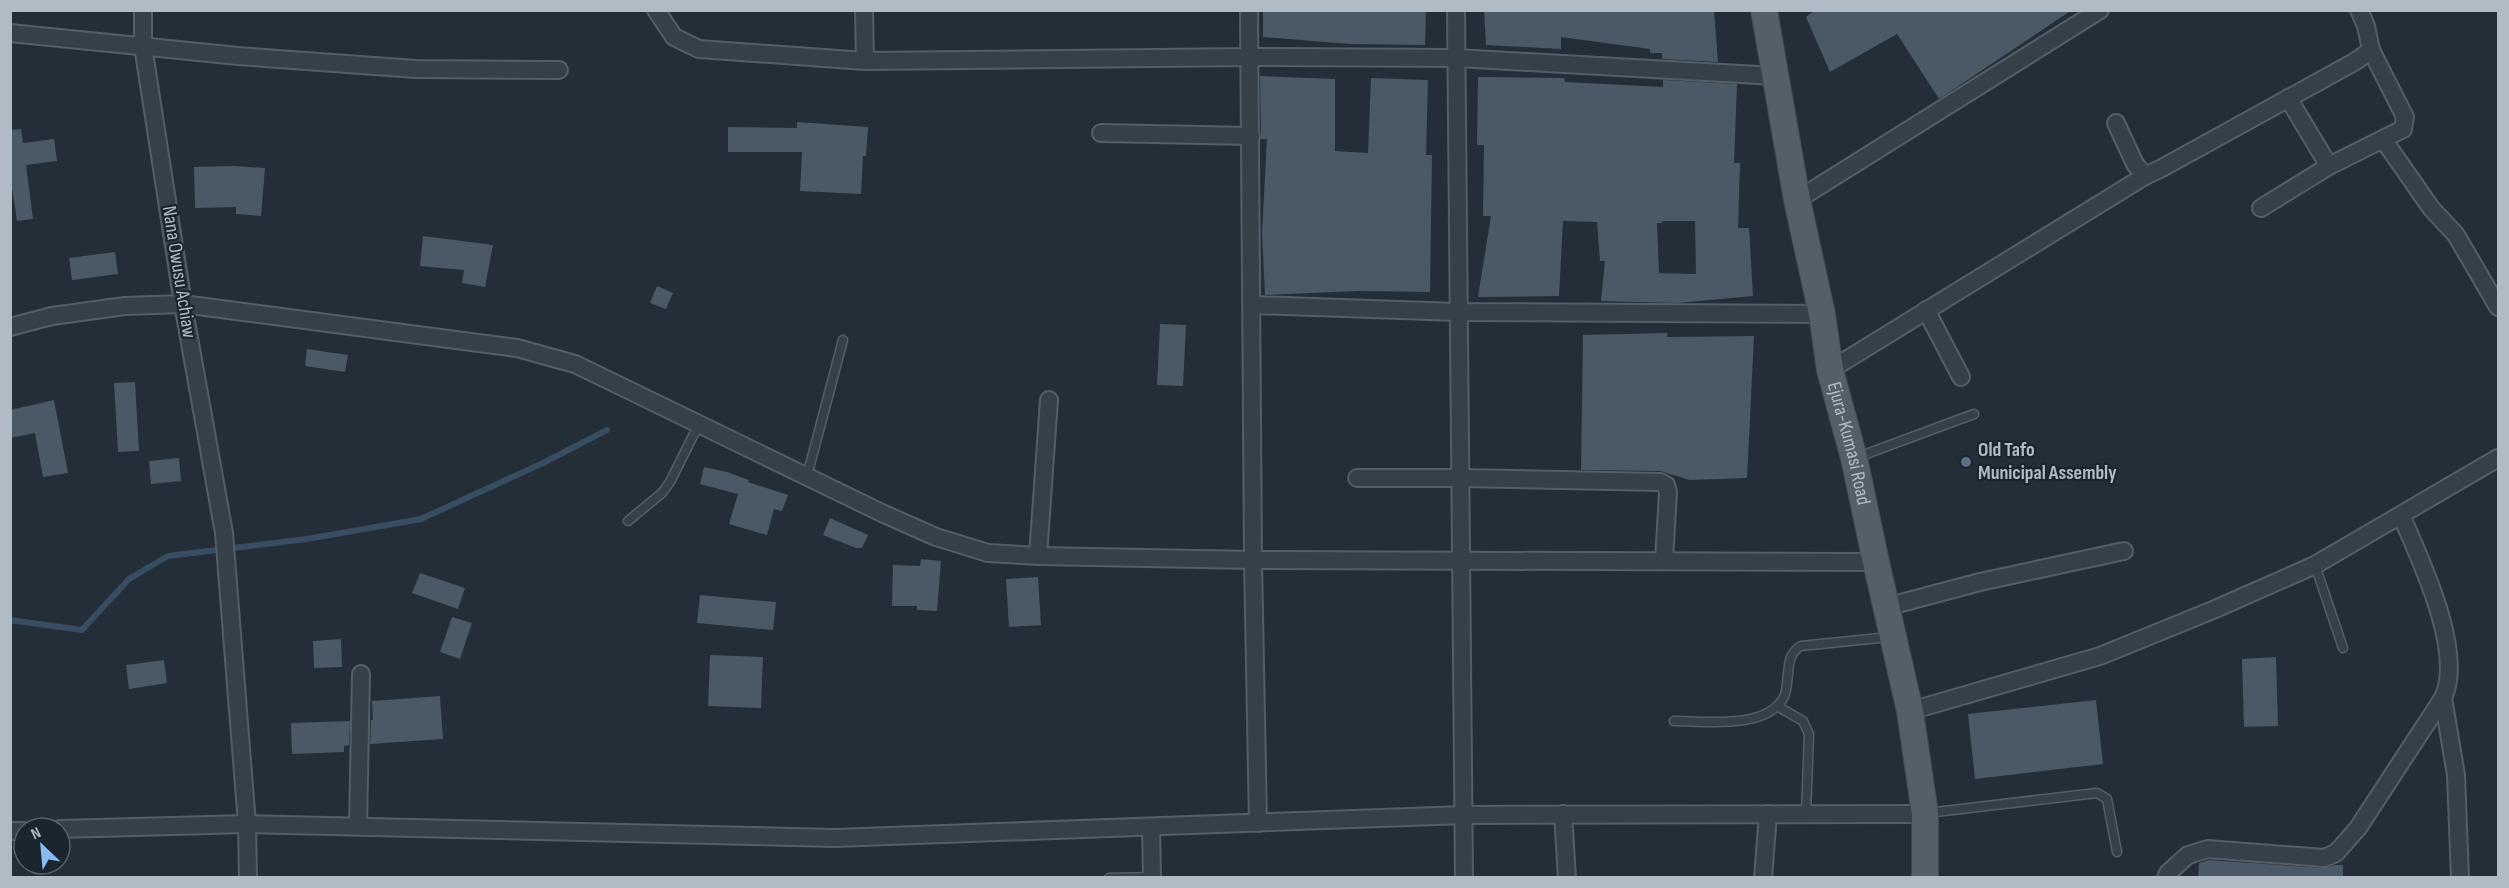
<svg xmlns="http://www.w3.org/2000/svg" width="2509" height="888" font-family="'Sofia Sans Condensed',sans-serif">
	<rect width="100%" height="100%" fill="#232e39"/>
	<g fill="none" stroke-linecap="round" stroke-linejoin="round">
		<polyline stroke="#394d62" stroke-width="6" points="10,620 82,630 129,579 168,556 307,539 421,519 543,463 607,430"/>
	</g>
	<g fill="#4b5865" fill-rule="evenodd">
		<polygon points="1263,10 1426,10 1425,45 1350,44 1263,37"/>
		<polygon points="1484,10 1714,10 1718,62 1662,59 1662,53 1650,53 1650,49 1561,37 1561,49 1486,45"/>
		<polygon points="1815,10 2072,10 1939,99 1897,34 1830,72 1806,17"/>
		<polygon points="1260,76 1335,79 1335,151 1368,153 1371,78 1428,80 1426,155 1432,155 1430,292 1358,291 1265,295 1262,233 1267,139 1261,139"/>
		<path d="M1478,77L1564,78L1565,82L1663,87V80L1737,84L1734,163H1740L1738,228H1749L1753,296L1677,303L1601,301L1605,261H1600L1597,222L1563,221L1559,296L1478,297L1491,216H1483L1484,145H1477ZM1662,221H1695L1696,274L1659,273L1657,223H1662Z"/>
		<polygon points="797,122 868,127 866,156 863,156 861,194 800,191 802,152 728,152 728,127 797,128"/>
		<polygon points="21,129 23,143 54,139 57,161 26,165 33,219 17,221 10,175 10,130"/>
		<polygon points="233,166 265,168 261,216 236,214 236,207 195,208 194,167"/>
		<polygon points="423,236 493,245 485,287 462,283 464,270 420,266"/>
		<polygon points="115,252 118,274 72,280 69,258"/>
		<polygon points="657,286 673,293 666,309 650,303"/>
		<polygon points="1160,324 1186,325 1183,386 1157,385"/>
		<polygon points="1667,333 1667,337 1754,336 1747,478 1690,480 1660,471 1581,470 1583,335"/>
		<polygon points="307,349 348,355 345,372 305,366"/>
		<polygon points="135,382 139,451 118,452 114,383"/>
		<polygon points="54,400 68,473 43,477 35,433 10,438 10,410"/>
		<polygon points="179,458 181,481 151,484 149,461"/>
		<polygon points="704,467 727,472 749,480 748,482 788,495 782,511 774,509 767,535 729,524 738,494 700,484"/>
		<polygon points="830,518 868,535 862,548 856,548 823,535"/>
		<polygon points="921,559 941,561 937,611 917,610 917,606 892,606 893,565 920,566"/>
		<polygon points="420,573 465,588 458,609 412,593"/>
		<polygon points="1038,577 1041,625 1009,627 1006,579"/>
		<polygon points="700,595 776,602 773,630 697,623"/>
		<polygon points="452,617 472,623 460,659 440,652"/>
		<polygon points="341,639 342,667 314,668 313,641"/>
		<polygon points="710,655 763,657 761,708 708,706"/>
		<polygon points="2276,657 2278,726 2244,727 2242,659"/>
		<polygon points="164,660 167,683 129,689 126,665"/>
		<polygon points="440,696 443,739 370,744 371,720 373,720 372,701"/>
		<polygon points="2096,700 2103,764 1975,779 1968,714"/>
		<polygon points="350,721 349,745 344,746 344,752 292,754 291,723"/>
		<polygon points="2209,860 2323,868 2336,865 2343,865 2343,878 2198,878 2199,863"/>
	</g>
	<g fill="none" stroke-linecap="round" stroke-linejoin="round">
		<defs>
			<g id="service">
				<polyline points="1858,457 1974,414"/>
				<polyline points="807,476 843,340"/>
				<polyline points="628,521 662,493 670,482 699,424"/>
				<polyline points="2315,565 2343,648"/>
				<polyline points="1777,706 1803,721 1809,734 1806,814"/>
				<path d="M1674,721C1704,721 1767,730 1784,697C1787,691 1787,681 1788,674C1789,662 1790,652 1801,646L1889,637"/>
				<polyline points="1927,813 2097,793 2107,799 2117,852"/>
				<polyline points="1109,878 1152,877"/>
			</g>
			<g id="minor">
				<polyline points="143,10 143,46 183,304 224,533 247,824 248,878"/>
				<polyline points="656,10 674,37 699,49 865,61 1249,57 1457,58 1776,76"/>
				<polyline points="864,10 865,61"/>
				<polyline points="1249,10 1253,560 1258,823"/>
				<polyline points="1456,10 1464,878"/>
				<polyline points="10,33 238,56 416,69 559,70"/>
				<polyline points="2288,98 2329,166"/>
				<polyline points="2116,123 2135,164 2145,176 2162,168 2356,61 2371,50 2366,26 2359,10"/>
				<polyline points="1101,133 1251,136"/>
				<polyline points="2383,139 2431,208 2456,235 2498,307"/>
				<polyline points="1797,200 2100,10"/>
				<polyline points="2261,208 2329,166 2403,129 2405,117 2371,50"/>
				<polyline points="1252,305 1458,312 1822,314"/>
				<polyline points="1926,310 1961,377"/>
				<polyline points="10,327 52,316 125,306 183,304 517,348 575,364 884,514 936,537 988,553 1038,556 1253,560 1876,562"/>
				<polyline points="1830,370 2145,176"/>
				<polyline points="1357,478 1460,478 1660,482 1666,485 1668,492 1664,561"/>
				<polyline points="1038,556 1049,400"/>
				<polyline points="1886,607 1980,582 2124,551"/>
				<polyline points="2443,698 2456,775 2460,878"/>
				<polyline points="1910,711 2100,656 2213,610 2315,565 2498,458"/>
				<polyline points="1563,814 1567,878"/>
				<polyline points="358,826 361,674"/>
				<polyline points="1151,827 1152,878"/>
				<polyline points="60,829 247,824 835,838 1464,815 1925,814"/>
				<polyline points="10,831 24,831"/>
				<polyline points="1763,878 1768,814"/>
				<path d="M2166,878L2168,873L2188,855L2208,849L2324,858L2336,853L2358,828L2443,698C2465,652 2420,559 2401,515"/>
			</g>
			<g id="primary">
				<path id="s1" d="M1764,10L1797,200L1822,314L1830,370L1854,458L1876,562L1910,711L1925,814V878"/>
			</g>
		</defs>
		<use href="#service" stroke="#545e67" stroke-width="11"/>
		<use href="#minor" stroke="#545e67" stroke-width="20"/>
		<use href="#primary" stroke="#3f4952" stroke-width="28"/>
		<use href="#service" stroke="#364049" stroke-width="8"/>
		<use href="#minor" stroke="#364049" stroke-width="16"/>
		<use href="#primary" stroke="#545f69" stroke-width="26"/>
	</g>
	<circle fill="#5c6f8a" stroke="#1b252e" stroke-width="2" cx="1966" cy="462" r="6"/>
	<g text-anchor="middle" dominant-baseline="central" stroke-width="4.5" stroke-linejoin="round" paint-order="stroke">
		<g font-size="20" fill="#b1bbc5" stroke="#1b252e">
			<text transform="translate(179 272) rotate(81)">Nana Owusu Achiaw</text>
			<text stroke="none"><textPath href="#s1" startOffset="442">Ejura-Kumasi Road</textPath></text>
		</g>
		<g font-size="20" font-weight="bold" fill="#b1bbc5" stroke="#1b252e" text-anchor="start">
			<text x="1978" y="450">Old Tafo<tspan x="1978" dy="23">Municipal Assembly</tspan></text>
		</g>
	</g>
	<rect width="2509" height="888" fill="none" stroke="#b1bbc5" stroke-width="24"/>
	<g transform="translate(42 846) rotate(334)"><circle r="28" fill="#1b252e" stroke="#57616a" stroke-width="1.5"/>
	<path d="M0-4.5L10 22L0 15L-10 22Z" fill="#88baf3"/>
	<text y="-9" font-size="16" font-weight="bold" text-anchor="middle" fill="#b1bbc5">N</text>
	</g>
</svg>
